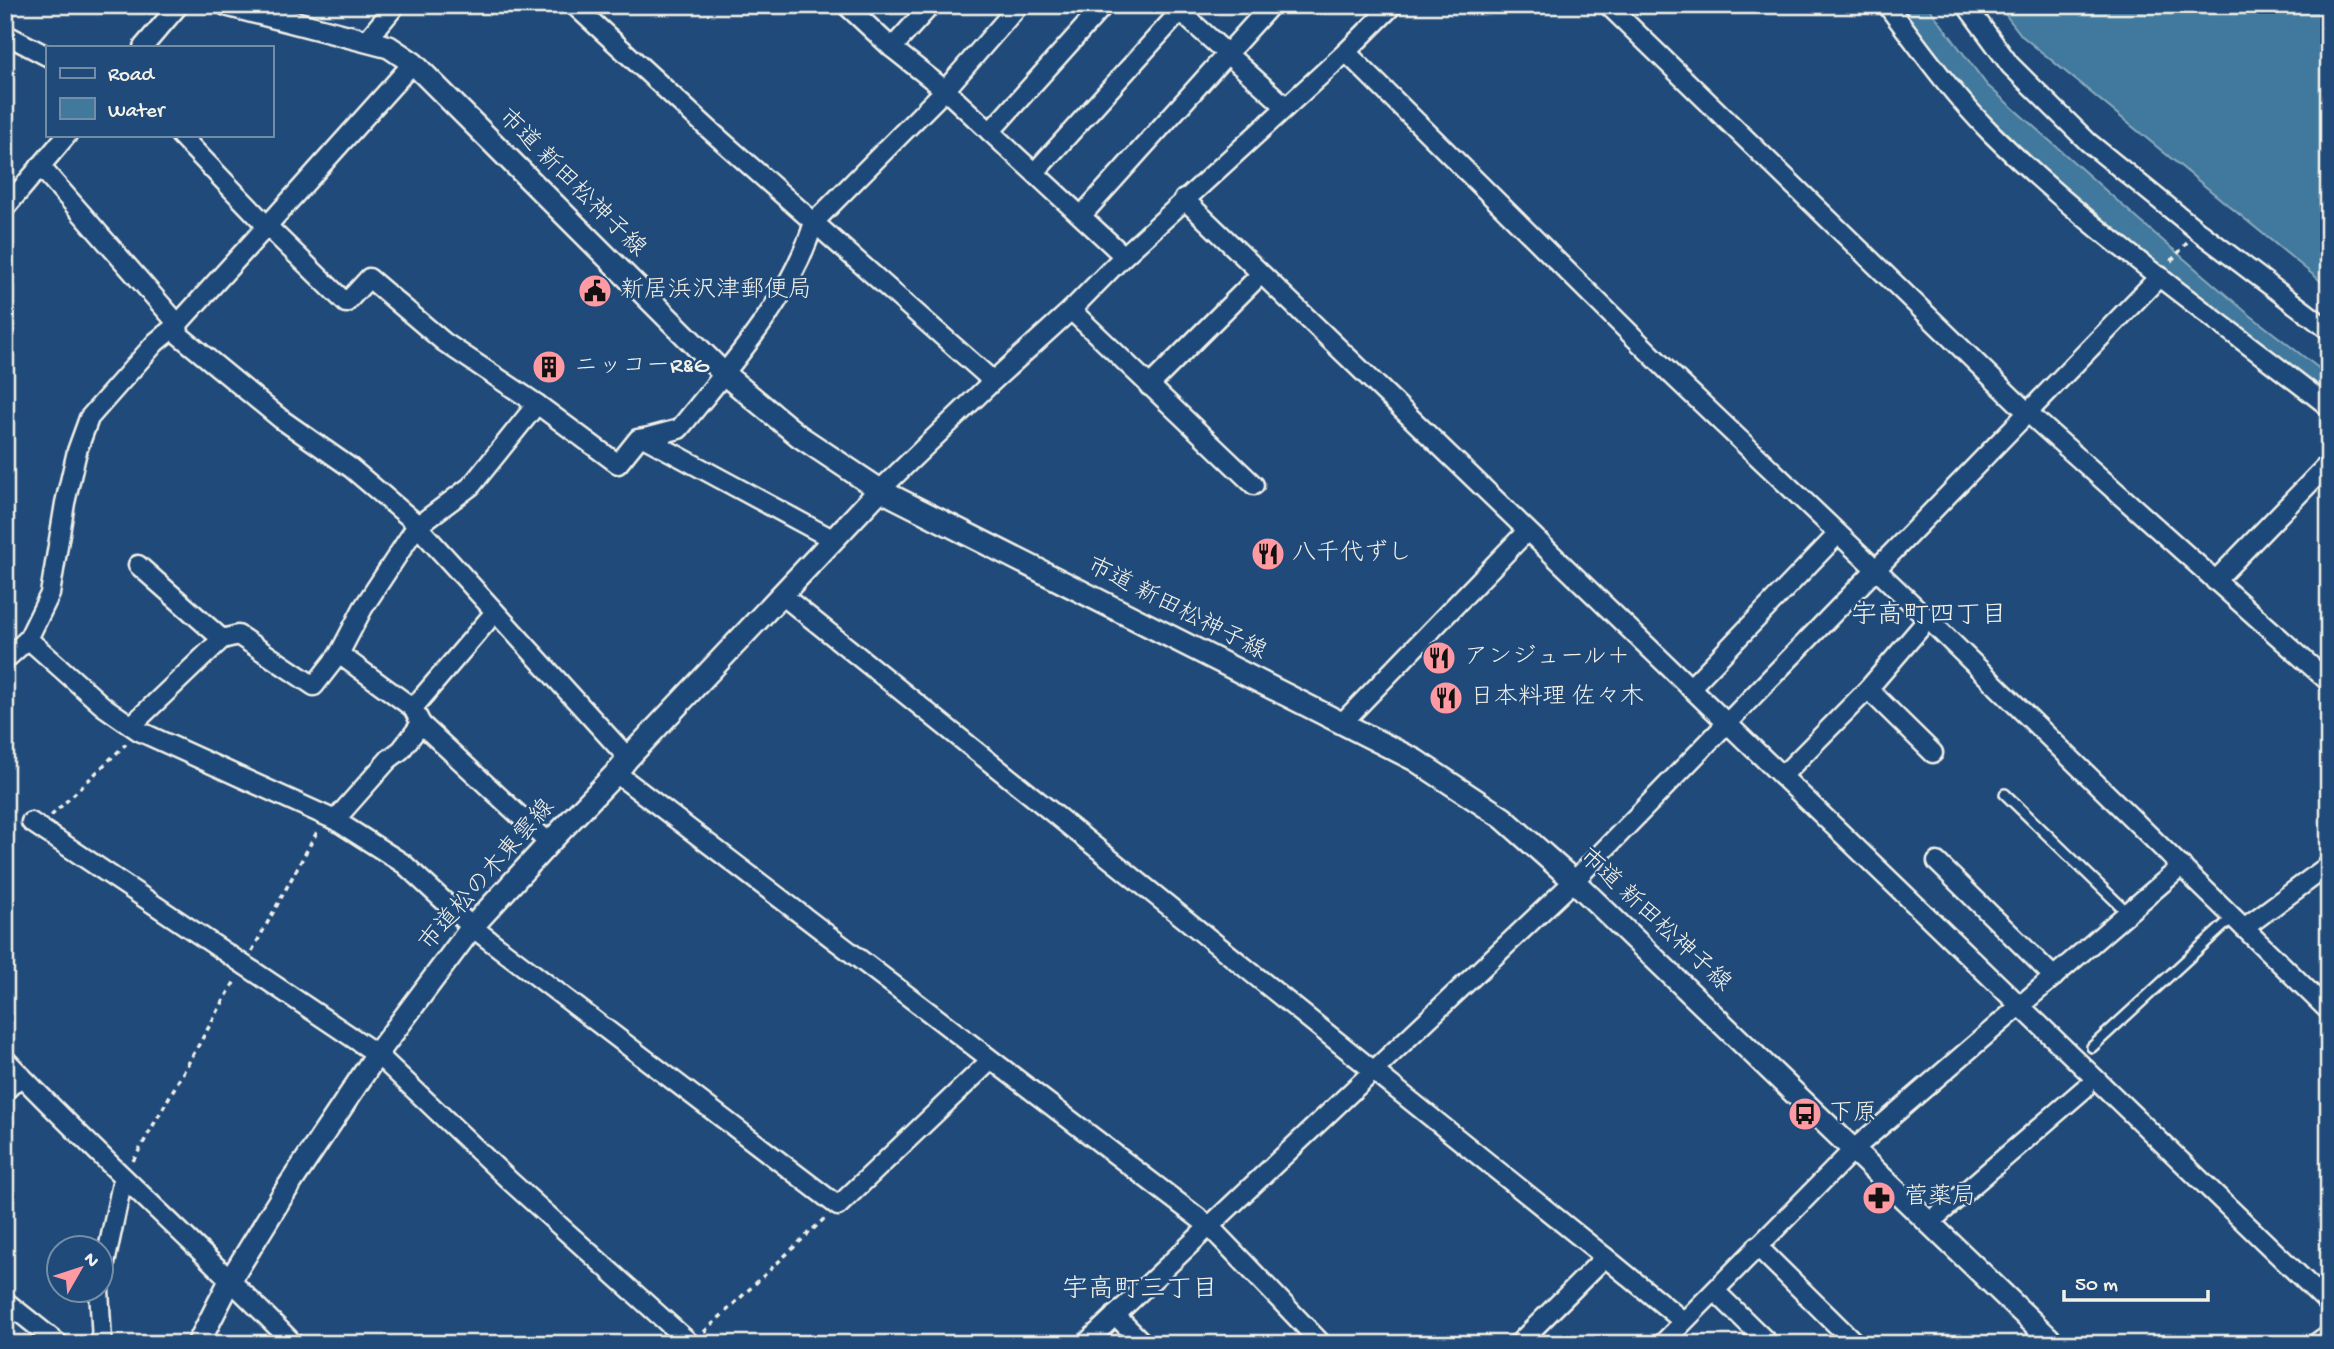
<svg xmlns="http://www.w3.org/2000/svg" width="2334" height="1349" font-family="'Gochi Hand','Klee One',sans-serif">
	<rect width="100%" height="100%" fill="#1f4a7a"/>
	<filter id="ink" filterUnits="userSpaceOnUse"><feTurbulence type="fractalNoise" baseFrequency=".0143" numOctaves="2"/><feDisplacementMap in="SourceGraphic" scale="14" xChannelSelector="R" yChannelSelector="G"/><feConvolveMatrix kernelMatrix="1 2 1 2 8 2 1 2 1" color-interpolation-filters="sRGB"/></filter>
	<g filter="url(#ink)">
		<g fill="#41799d" stroke="#89a9bb" stroke-width="2">
			<polygon points="1898,5 1927,5 1987,85 2139,220 2246,312 2329,376 2329,398 2062,188 1980,109"/>
			<polygon points="1998,5 2329,5 2329,288 2022,36"/>
		</g>
		<g fill="none" stroke-linecap="round" stroke-linejoin="round">
			<defs>
				<g id="service">
					<polyline points="2005,794 2128,913"/>
					<polyline points="2092,1047 2233,917"/>
				</g>
				<g id="minor">
					<polyline points="574,5 713,133 993,381"/>
					<polyline points="846,5 892,48 945,90 1124,256"/>
					<polyline points="1173,5 1286,107"/>
					<polyline points="1608,5 2027,412 2329,682"/>
					<path d="M1887,5C1920,49 1952,94 1991,133C2094,235 2215,317 2329,407"/>
					<polyline points="1966,5 2010,65 2088,142 2198,231 2329,330"/>
					<polyline points="5,34 47,56"/>
					<polyline points="366,41 396,5"/>
					<polyline points="143,47 179,5"/>
					<polyline points="892,48 931,5"/>
					<polyline points="1346,52 1671,374 1928,619 2329,1011"/>
					<polyline points="990,132 1104,5"/>
					<polyline points="180,135 267,226 346,303 369,278 444,342 537,404 618,464 638,439 645,438 834,540"/>
					<polyline points="40,166 178,324 179,335 281,419 351,468 410,518 628,758"/>
					<polyline points="1035,172 1186,5"/>
					<polyline points="1184,199 2329,1304"/>
					<polyline points="5,208 67,135"/>
					<polyline points="1082,215 1271,5"/>
					<polyline points="1071,310 1254,485"/>
					<polyline points="1149,386 1261,274"/>
					<path d="M645,438L679,429L685,422C734,361 791,298 814,222L945,90L1019,5"/>
					<polyline points="880,490 993,381 1071,310 1124,256 1346,52 1393,5"/>
					<polyline points="2215,581 2329,463"/>
					<polyline points="782,595 1605,1257"/>
					<polyline points="28,639 103,706 139,731 335,820 404,864 472,927 838,1206 990,1061"/>
					<polyline points="222,639 238,635 314,686 339,654"/>
					<polyline points="5,660 28,639 50,594 65,503 77,451 89,418 156,342 178,324 267,226 413,63"/>
					<polyline points="1690,688 1838,534"/>
					<polyline points="1868,689 1933,753"/>
					<polyline points="413,708 339,654 363,608 416,527 471,486 537,404"/>
					<polyline points="1342,723 1527,531"/>
					<polyline points="421,724 549,843"/>
					<polyline points="132,725 222,639 138,565"/>
					<polyline points="616,773 1209,1226 1322,1344"/>
					<polyline points="1782,776 1868,689 1928,619"/>
					<polyline points="335,820 389,759 401,750 421,724 413,708 495,612"/>
					<polyline points="31,822 377,1054 511,1182 691,1344"/>
					<polyline points="1937,862 2054,977"/>
					<polyline points="2244,928 2329,865"/>
					<path d="M5,1059C98,1157 200,1247 294,1344"/>
					<polyline points="5,1091 21,1076"/>
					<polyline points="1929,1223 2084,1089"/>
					<polyline points="1757,1246 1856,1344"/>
					<polyline points="102,1278 123,1178"/>
					<polyline points="99,1290 102,1341 100,1344"/>
					<polyline points="1715,1291 1769,1344"/>
					<polyline points="5,1301 59,1344"/>
					<polyline points="1115,1315 1144,1344"/>
					<polyline points="1085,1344 1574,881 2160,276"/>
					<polyline points="1518,1344 1605,1257 1683,1321"/>
					<polyline points="1662,1344 1854,1149 2182,866"/>
					<polyline points="2315,1344 2329,1334"/>
				</g>
				<g id="tertiary">
					<polyline points="227,5 389,47 413,63 724,374 799,436 880,490 1415,760 1503,818 1574,881 2055,1344"/>
					<polyline points="198,1344 231,1279 282,1196 377,1054 472,927 549,843 616,773 628,758 880,490"/>
				</g>
			</defs>
			<use href="#service" stroke="#f4f1e8" stroke-width="14"/>
			<use href="#minor" stroke="#f4f1e8" stroke-width="23"/>
			<use href="#tertiary" stroke="#f4f1e8" stroke-width="26"/>
			<g stroke="#f4f1e8" stroke-width="3.5" stroke-dasharray="5 5" stroke-linecap="butt">
				<polyline points="2171,261 2187,243"/>
				<polyline points="51,816 126,744"/>
				<polyline points="252,951 317,832"/>
				<polyline points="133,1161 236,979"/>
				<polyline points="704,1332 826,1217"/>
			</g>
			<use href="#service" stroke="#1f4a7a" stroke-width="9"/>
			<use href="#minor" stroke="#1f4a7a" stroke-width="18"/>
			<use href="#tertiary" stroke="#1f4a7a" stroke-width="21"/>
		</g>
	</g>
	<defs>
		<symbol id="civic-disc" viewBox="-11 -11 22 22"><circle r="9.5" fill="#ff9aa2" stroke="#1f4a7a"/><path d="M-.6-6.5H3V-4.5H.6V-3L4-1V1h2V6H-6V1h2V-1L-.6-3ZM-1.2 2.5V6h2.4V2.5Z" fill="#111"/></symbol>
		<symbol id="building-disc" viewBox="-11 -11 22 22"><circle r="9.5" fill="#ff9aa2" stroke="#1f4a7a"/><path d="M-4-6H4V6H1V3H-1V6H-4ZM-2.5-4.3h1.7v1.8h-1.7ZM.8-4.3h1.7v1.8H.8ZM-2.5-1h1.7V.8h-1.7ZM.8-1h1.7V.8H.8Z" fill="#111"/></symbol>
		<symbol id="restaurant-disc" viewBox="-11 -11 22 22"><circle r="9.5" fill="#ff9aa2" stroke="#1f4a7a"/><path d="M-5-6h1v4h1v-4h1v4h1v-4h1v5L-1.5 .5V6h-2V.5L-5-1ZM5-6V6H3V1.5H1.5Q1.5-4 5-6Z" fill="#111"/></symbol>
		<symbol id="bus-disc" viewBox="-11 -11 22 22"><circle r="9.5" fill="#ff9aa2" stroke="#1f4a7a"/><path d="M-5-6H5V4H4V6H2V4H-2V6H-4V4H-5ZM-3.5-4V0h7V-4ZM-3.5 1.2v1.5H-2V1.2ZM2 1.2v1.5H3.5V1.2Z" fill="#111"/></symbol>
		<symbol id="pharmacy-disc" viewBox="-11 -11 22 22"><circle r="9.5" fill="#ff9aa2" stroke="#1f4a7a"/><path d="M-2-6h4v4h4v4h-4v4h-4v-4h-4v-4h4Z" fill="#111"/></symbol>
	</defs>
	<g fill-rule="evenodd">
		<use href="#civic-disc" x="576" y="272" width="38" height="38"/>
		<use href="#building-disc" x="530" y="348" width="38" height="38"/>
		<use href="#restaurant-disc" x="1249" y="535" width="38" height="38"/>
		<use href="#restaurant-disc" x="1420" y="639" width="38" height="38"/>
		<use href="#restaurant-disc" x="1427" y="679" width="38" height="38"/>
		<use href="#bus-disc" x="1786" y="1095" width="38" height="38"/>
		<use href="#pharmacy-disc" x="1860" y="1179" width="38" height="38"/>
	</g>
	<g text-anchor="middle" dominant-baseline="central" stroke-width="5" stroke-linejoin="round" paint-order="stroke">
		<g font-size="24" fill="#f4f1e8" stroke="#1f4a7a">
			<text transform="translate(571 184) rotate(45)">市道 新田松神子線</text>
			<text transform="translate(1176 610) rotate(27)">市道 新田松神子線</text>
			<text transform="translate(488 876) rotate(-49)">市道松の木東雲線</text>
			<text transform="translate(1654 921) rotate(43)">市道 新田松神子線</text>
		</g>
		<g font-size="24" fill="#f4f1e8" stroke="#1f4a7a" text-anchor="start">
			<text x="620" y="291">新居浜沢津郵便局</text>
			<text x="574" y="367">ニッコーR&amp;G</text>
			<text x="1292" y="554">八千代ずし</text>
			<text x="1464" y="658">アンジュール＋</text>
			<text x="1470" y="698">日本料理 佐々木</text>
			<text x="1829" y="1114">下原</text>
			<text x="1904" y="1198">菅薬局</text>
		</g>
		<g font-size="26" fill="#f4f1e8" stroke="#1f4a7a">
			<text x="1929" y="617">宇高町四丁目</text>
			<text x="1140" y="1291">宇高町三丁目</text>
		</g>
	</g>
	<rect width="2334" height="1349" fill="none" stroke="#1f4a7a" stroke-width="28"/>
	<rect x="14" y="14" width="2306" height="1321" fill="none" stroke="#f4f1e8" stroke-width="2.5" filter="url(#ink)"/>
	<rect x="46" y="46" width="228" height="91" fill="#1f4a7a" stroke="#748da6" stroke-width="2"/>
	<rect x="60" y="68" width="35" height="10" fill="#1f4a7a" stroke="#748da6" stroke-width="2"/>
	<text x="108" y="80" font-size="21" fill="#f4f1e8">Road</text>
	<rect x="60" y="98" width="35" height="21" fill="#41799d" stroke="#748da6" stroke-width="2"/>
	<text x="108" y="116" font-size="21" fill="#f4f1e8">Water</text>
	<g transform="translate(80 1269) rotate(51)"><circle r="33" fill="#1f4a7a" stroke="#748da6" stroke-width="2"/>
	<path d="M0-5L12 26L0 18L-12 26Z" fill="#ff9aa2"/>
	<text y="-10" font-size="19" font-weight="bold" text-anchor="middle" fill="#f4f1e8">N</text>
	</g>
	<path d="M2064 1290v10h144v-10" fill="none" stroke="#f4f1e8" stroke-width="3.5"/>
	<text x="2075" y="1290" font-size="21" fill="#f4f1e8" stroke="#1f4a7a" stroke-width="5" paint-order="stroke">50 m</text>
</svg>
